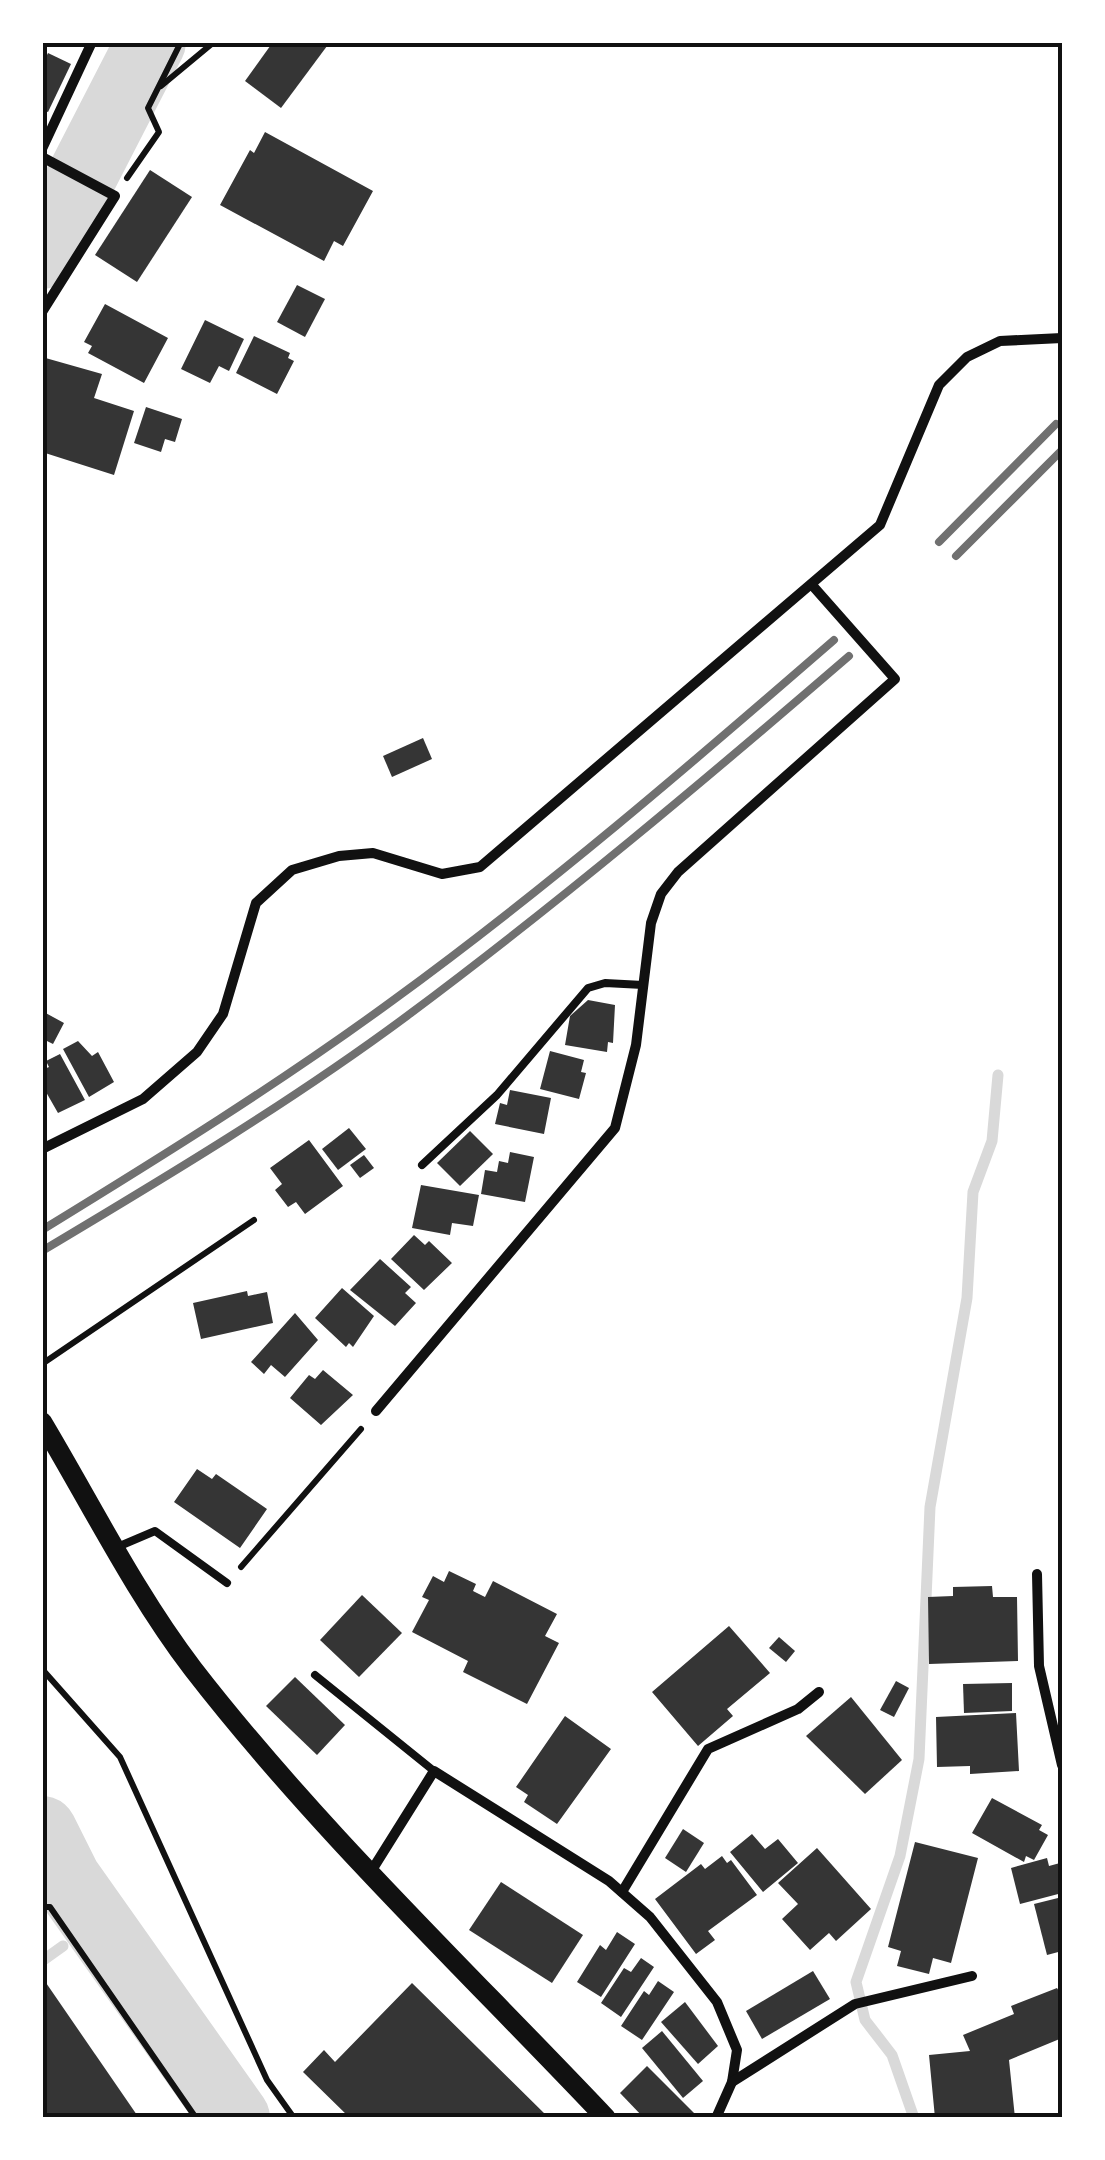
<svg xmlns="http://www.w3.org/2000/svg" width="1105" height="2160" font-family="Montserrat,sans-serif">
	<rect width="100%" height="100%" fill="#fff"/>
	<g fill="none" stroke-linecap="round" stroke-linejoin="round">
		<g stroke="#d9d9d9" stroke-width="11">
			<polyline points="81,1934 98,1921"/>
			<polyline points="42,1961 63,1946"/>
			<polyline points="914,2118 892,2055 865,2020 856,1982 900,1856 919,1759 930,1507 967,1298 973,1192 992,1141 998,1075"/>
		</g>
		<g stroke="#d9d9d9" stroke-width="70">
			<polyline points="42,254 151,42"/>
			<polyline points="42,1831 66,1879 235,2118"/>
		</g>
	</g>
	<g fill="#353535">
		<polygon points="273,42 330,42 281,108 245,81"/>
		<polygon points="48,53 71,64 48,112 42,110 42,65"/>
		<polygon points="265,132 373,191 343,246 334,241 324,261 220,205 250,150 254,153"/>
		<polygon points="150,170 192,197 137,282 95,255"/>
		<polygon points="297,285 325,299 305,337 277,322"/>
		<polygon points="105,304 168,338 144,383 88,353 92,346 84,342"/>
		<polygon points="205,320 244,339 229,371 219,366 210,383 181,369"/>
		<polygon points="254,336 290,353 288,358 294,361 277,394 236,373"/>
		<polygon points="42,357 102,374 94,398 134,411 114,475 42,452"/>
		<polygon points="146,407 182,419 175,442 165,439 161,452 134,443"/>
		<polygon points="423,738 432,759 392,777 383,756"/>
		<polygon points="588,1000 615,1005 613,1043 608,1042 607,1052 565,1045 570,1016"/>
		<polygon points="42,1011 64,1023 53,1044 47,1041 42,1049"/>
		<polygon points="78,1041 92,1056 98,1052 114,1082 89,1097 63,1049"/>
		<polygon points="550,1051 584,1060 581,1072 586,1073 579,1099 540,1089"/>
		<polygon points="60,1054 85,1100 58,1113 42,1085 42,1070 49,1067 46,1061"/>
		<polygon points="510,1090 551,1098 544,1134 495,1124 500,1103 507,1105"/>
		<polygon points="349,1128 366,1149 338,1170 322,1149"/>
		<polygon points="470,1131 493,1154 460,1186 437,1163"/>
		<polygon points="309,1140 343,1186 305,1214 296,1202 288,1207 275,1190 282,1184 270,1168"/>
		<polygon points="510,1152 534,1157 525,1202 481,1194 485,1170 497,1172 499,1161 508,1163"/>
		<polygon points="364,1155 374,1168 360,1178 350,1165"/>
		<polygon points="421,1185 479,1195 473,1226 452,1223 450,1235 412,1228"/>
		<polygon points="414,1235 425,1245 429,1241 452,1263 424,1290 391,1259"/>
		<polygon points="380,1259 411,1287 405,1293 416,1303 395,1326 350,1290"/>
		<polygon points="342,1288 374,1316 353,1347 349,1343 346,1347 315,1318"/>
		<polygon points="247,1291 248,1296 267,1292 273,1323 201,1339 193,1303"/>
		<polygon points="295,1313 318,1340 285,1377 271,1365 264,1374 251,1362"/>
		<polygon points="323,1370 353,1395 321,1425 290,1398 309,1375 315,1379"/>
		<polygon points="197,1469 212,1479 216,1474 267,1509 240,1548 174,1502"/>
		<polygon points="449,1571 476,1584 473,1591 485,1597 493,1581 557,1614 545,1636 559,1643 527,1704 463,1672 468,1661 412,1632 429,1600 422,1597 433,1576 444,1582"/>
		<polygon points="992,1586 993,1597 1017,1597 1018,1661 929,1664 928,1597 953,1596 953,1587"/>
		<polygon points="362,1595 402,1633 359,1677 320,1640"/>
		<polygon points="729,1626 770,1673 727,1709 733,1716 698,1746 652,1692"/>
		<polygon points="779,1637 795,1651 786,1662 769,1648"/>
		<polygon points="295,1677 345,1725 317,1755 266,1706"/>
		<polygon points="896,1681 909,1688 894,1717 880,1710"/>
		<polygon points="1012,1683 1012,1711 964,1713 963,1684"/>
		<polygon points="851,1697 902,1760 865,1794 806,1736"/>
		<polygon points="1016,1713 1019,1771 970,1774 970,1766 937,1767 936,1717"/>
		<polygon points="565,1716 611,1749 557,1824 524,1802 528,1795 516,1787"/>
		<polygon points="992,1798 1042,1825 1039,1830 1048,1835 1034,1860 1026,1856 1024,1862 972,1833"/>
		<polygon points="683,1829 704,1843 686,1872 665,1858"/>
		<polygon points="752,1834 765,1849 778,1839 798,1863 763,1892 730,1852"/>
		<polygon points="915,1842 978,1858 951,1963 933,1958 929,1974 897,1966 901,1951 888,1947"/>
		<polygon points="817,1848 871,1909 836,1941 829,1933 810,1950 782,1919 798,1904 778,1883"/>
		<polygon points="722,1856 727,1863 731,1860 757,1895 708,1931 715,1940 696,1954 655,1899 701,1864 705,1869"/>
		<polygon points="1047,1858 1049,1866 1060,1863 1062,1893 1020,1904 1011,1868"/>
		<polygon points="501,1882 583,1935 552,1983 469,1930"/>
		<polygon points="1062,1897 1062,1951 1047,1955 1034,1904"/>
		<polygon points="617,1932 635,1944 601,1997 577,1982 600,1945 606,1950"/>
		<polygon points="641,1958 654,1967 621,2017 601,2003 624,1968 631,1972"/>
		<polygon points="813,1971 830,1999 762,2039 746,2011"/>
		<polygon points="42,1977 139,2118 42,2118"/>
		<polygon points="658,1981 674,1992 642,2040 621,2026 644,1991 649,1995"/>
		<polygon points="412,1983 549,2118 350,2118 303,2072 324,2050 335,2062"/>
		<polygon points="1057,1988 1062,1996 1062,2038 1009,2060 1015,2118 935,2118 929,2055 970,2051 963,2035 1014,2014 1011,2006"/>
		<polygon points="685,2002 718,2046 698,2064 661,2022"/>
		<polygon points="662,2031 703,2081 683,2098 642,2048"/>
		<polygon points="647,2066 695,2114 692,2118 644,2118 620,2093"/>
	</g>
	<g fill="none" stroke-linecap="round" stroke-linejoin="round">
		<g stroke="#111" stroke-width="6">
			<polyline points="161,86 214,42"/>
			<polyline points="127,178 159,132 148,108 181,42"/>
			<polyline points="42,1364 254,1220"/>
			<polyline points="241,1567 361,1429"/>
			<polyline points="42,1669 120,1757 267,2080 294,2118"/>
			<polyline points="42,1907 50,1907 196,2118"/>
		</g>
		<g stroke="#111" stroke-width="8">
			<polyline points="422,1165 497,1095 588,988 605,983 643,985"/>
			<polyline points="115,1548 155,1531 227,1583"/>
			<polyline points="315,1675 434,1771"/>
		</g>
		<g stroke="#111" stroke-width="10">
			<polyline points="42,149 92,42"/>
			<polyline points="42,157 115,196 42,312"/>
			<polyline points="42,1149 143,1099 197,1052 223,1014 256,903 292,870 339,856 373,853 442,874 480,867 880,525 939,385 967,357 1000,341 1062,338"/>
			<polyline points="376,1411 615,1128 636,1045 651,923 661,894 678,872 895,679 812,585"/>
			<polyline points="1037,1574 1039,1666 1062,1765"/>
			<polyline points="372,1870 434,1771 609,1881 650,1917 717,2002 737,2050 732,2082 716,2118"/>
			<polyline points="622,1892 708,1749 798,1709 819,1692"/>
			<polyline points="732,2082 855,2004 972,1976"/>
		</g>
		<path stroke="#111" stroke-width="20" d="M42,1422C91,1504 135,1593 193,1669C316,1828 468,1972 606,2118"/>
		<g stroke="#707070" stroke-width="8">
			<polyline points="939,542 1056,424"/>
			<polyline points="956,556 1062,450"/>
			<path d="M42,1230C161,1157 280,1083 392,1001C546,889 690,765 834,640"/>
			<path d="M42,1251C166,1177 291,1102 407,1016C560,902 705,780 849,656"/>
		</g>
	</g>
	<rect width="1105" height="2160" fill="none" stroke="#ffffff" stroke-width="90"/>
	<rect x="45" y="45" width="1015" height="2070" fill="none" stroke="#111" stroke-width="4"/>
</svg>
